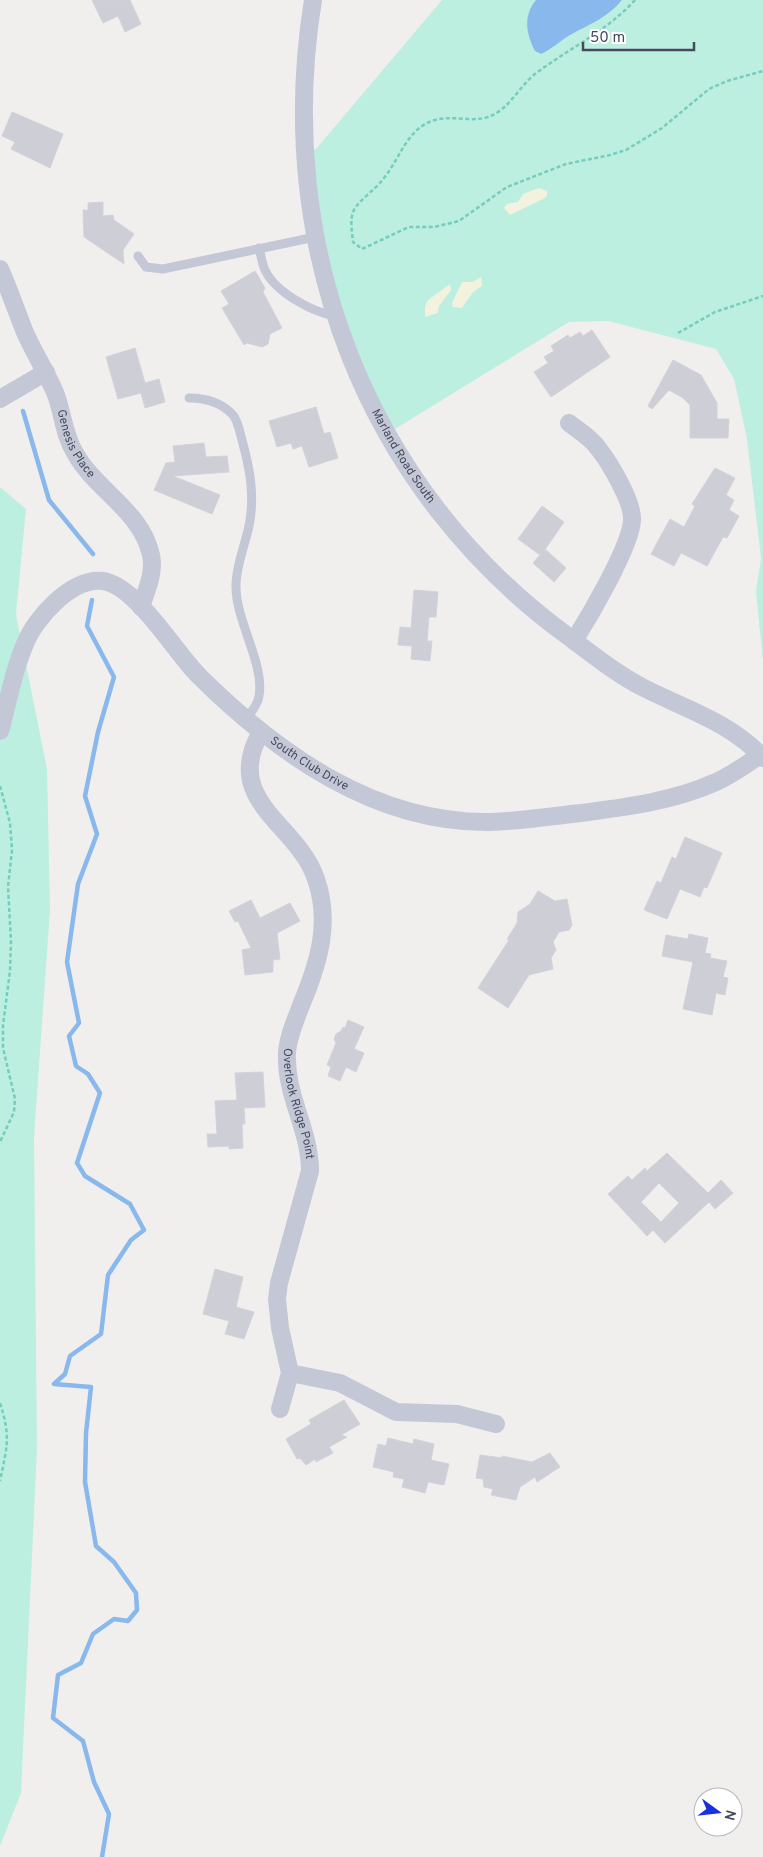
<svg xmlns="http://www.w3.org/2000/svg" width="763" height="1857" font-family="Overpass,sans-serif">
	<rect width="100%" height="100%" fill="#f1efee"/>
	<g fill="#bcefe0">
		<polygon points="442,0 763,0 763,662 756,591 761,558 747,439 734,379 716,349 608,321 569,322 395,429 373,393 339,305 315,193 313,150 316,149"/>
		<polygon points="0,487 26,509 16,614 47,769 50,910 34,1137 37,1448 21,1793 0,1846"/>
	</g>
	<g fill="#f2f2df">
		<polygon points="539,188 547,191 547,196 543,199 510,215 504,208 507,204 518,202 523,194"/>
		<polygon points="481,277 482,286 473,292 462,308 453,307 452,303 462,282 473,282"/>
		<polygon points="450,284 451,290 439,306 438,313 425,317 425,306 428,300"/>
	</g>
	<path fill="#89b8ec" d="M536,0H622C607,18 590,24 570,35C560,41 552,49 541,54L535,51C526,33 523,16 536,0Z"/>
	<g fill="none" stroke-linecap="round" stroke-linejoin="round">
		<g stroke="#89b8ec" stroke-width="4.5">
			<polyline points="23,411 49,500 93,554"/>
			<polyline points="92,600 87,626 114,677 98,732 85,796 97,834 78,884 67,962 79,1023 69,1036 76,1066 88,1074 100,1093 77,1163 85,1176 130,1204 144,1230 131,1240 108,1275 101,1334 70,1356 65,1374 54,1384 91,1387 86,1433 85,1482 96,1546 114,1562 136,1593 137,1610 128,1621 114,1619 93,1634 81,1663 58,1675 53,1718 83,1741 94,1782 109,1814 102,1857"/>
		</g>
	</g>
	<g fill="#cecfd6" stroke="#d2d2da" fill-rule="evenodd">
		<polygon points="92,0 130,0 141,24 125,32 118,16 103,23"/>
		<polygon points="12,112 63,134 50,168 11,149 15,142 2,136"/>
		<polygon points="103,202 103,216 113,215 114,220 134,234 123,250 124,264 84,237 83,210 88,210 88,203"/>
		<polygon points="255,271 265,288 263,292 282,328 270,334 268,344 262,347 247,343 244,345 222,308 229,304 221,291"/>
		<polygon points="592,330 610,357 551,397 534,372 548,363 544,357 554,351 551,346 568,335 570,338 580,332 583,336"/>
		<polygon points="135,348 145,383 159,379 165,402 145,408 141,393 118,399 106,357"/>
		<polygon points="673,360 701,375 717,403 717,419 729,419 728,438 690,438 690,405 683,398 669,390 652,409 648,406"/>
		<polygon points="316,407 324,434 330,432 338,458 309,467 302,446 293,449 291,443 277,447 269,421"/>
		<polygon points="204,443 206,457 227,456 229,472 173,476 220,495 212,514 154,490 166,463 175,462 173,446"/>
		<polygon points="715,468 735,478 726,495 734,500 729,510 739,516 727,538 723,537 707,566 681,553 674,566 651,554 670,519 684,527 695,506 692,504"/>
		<polygon points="542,506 564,522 544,551 545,549 566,568 554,582 533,563 540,555 518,539"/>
		<polygon points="414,590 438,592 436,617 429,617 427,641 432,641 430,661 411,659 412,646 398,645 400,627 411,628"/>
		<polygon points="685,837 722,853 707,888 704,887 700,897 680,889 667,919 644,910 657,881 661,883 672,857 676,859"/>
		<polygon points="538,891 555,901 567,899 572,925 569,930 559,932 553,942 556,950 551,958 553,969 529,975 508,1008 478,988 509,940 507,939 517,923 518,912 530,904"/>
		<polygon points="251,900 260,918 290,903 300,921 277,933 280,959 273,960 273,972 245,975 242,950 251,948 238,921 235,922 229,911"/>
		<polygon points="689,934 708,938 705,953 711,954 710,958 727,961 723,977 728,978 725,995 716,993 712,1015 683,1009 693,962 662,956 666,935 688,939"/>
		<polygon points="348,1020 364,1027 354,1049 364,1053 356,1072 346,1067 340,1081 328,1076 331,1067 327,1065 336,1043 334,1039 336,1034 341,1031 343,1027 345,1028"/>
		<polygon points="263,1072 265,1107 244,1108 245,1124 242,1124 243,1148 229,1149 229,1146 208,1147 207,1134 217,1134 215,1101 237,1100 235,1073"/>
		<path d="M667,1153L708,1193L721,1180L733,1193L715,1209L709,1202L665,1243L653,1230L647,1236L608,1194L628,1176L632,1180L645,1168L647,1171ZM659,1183L679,1203L661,1222L641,1202Z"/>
		<polygon points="215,1269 243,1277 236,1307 254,1312 244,1339 225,1334 229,1321 203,1314"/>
		<polygon points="344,1400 360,1424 341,1435 347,1437 329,1447 333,1453 316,1462 315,1459 306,1465 300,1458 297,1459 286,1439 311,1424 309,1420"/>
		<polygon points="388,1438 413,1444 414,1439 434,1444 431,1460 449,1464 444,1485 428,1482 425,1493 402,1487 404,1479 393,1477 394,1472 373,1467 378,1444 386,1446"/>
		<polygon points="550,1453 560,1467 537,1482 535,1477 520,1487 516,1500 491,1495 493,1489 484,1487 483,1479 476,1478 480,1455 502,1458 502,1456 532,1462"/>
	</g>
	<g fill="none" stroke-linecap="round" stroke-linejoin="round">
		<g stroke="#74cdbd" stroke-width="2.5" stroke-dasharray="4 2.5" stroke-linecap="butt">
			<path d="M635,0C607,31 568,49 535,74C521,85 513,102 498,112C478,126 456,114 435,120C407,128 401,157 384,178C376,189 363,197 355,208C349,218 352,231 353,242L362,249L409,227H434L459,221L507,187L566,164L610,155L626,150L662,128L709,89L727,81L763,71"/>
			<polyline points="678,333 715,312 763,296"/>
			<polyline points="0,786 10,823 12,850 8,887 11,941 10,971 3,1025 3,1048 15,1099 14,1112 0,1142"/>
			<path d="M0,1403C11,1437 7,1447 0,1481"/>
		</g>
		<g stroke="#c4c8d6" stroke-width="9">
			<path d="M259,248C261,255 262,264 265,270C275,292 312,312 335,316"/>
			<polyline points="138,256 146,267 163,269 315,237"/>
			<path d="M189,398C205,398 221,402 233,415C238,421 240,433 242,440C250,469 255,496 249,526C245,545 236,566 236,585C235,620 265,664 259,696C258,705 251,712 246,719"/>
		</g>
		<g stroke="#c4c8d6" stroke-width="18">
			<path id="s1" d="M313,0C273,246 366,490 569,637C593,655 618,675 644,688C685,709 732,723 763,758"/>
			<path id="s2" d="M0,269C9,289 16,310 24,330C33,352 47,372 56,395C63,414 64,435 75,453C96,491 141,510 151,555C155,573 146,591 141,607"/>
			<polyline points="0,399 46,372"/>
			<path d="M569,423C579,431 591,438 598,448C610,463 633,502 632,520C631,546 589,617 574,641"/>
			<path id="s3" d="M0,731C8,703 13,671 25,644C35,618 72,577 103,581C137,586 176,654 200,677C278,754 376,824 491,822C521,821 552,816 581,813C627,807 674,801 716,782C732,775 746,764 761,755"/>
			<path id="s4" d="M261,732C221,801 298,824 316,879C331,922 319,962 302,1003C296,1019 288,1036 287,1053C285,1096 310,1129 310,1171L279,1283L277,1299L280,1328L290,1373L280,1409"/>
			<polyline points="290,1373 340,1383 396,1412 457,1414 496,1424"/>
		</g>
	</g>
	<g text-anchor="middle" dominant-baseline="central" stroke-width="5" stroke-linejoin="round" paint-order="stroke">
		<g font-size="12" fill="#464b5c" stroke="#fff">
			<text stroke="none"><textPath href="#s2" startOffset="191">Genesis Place</textPath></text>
			<text stroke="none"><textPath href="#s1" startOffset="476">Marland Road South</textPath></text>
			<text stroke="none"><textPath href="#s3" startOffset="475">South Club Drive</textPath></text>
			<text stroke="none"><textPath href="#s4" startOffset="402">Overlook Ridge Point</textPath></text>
		</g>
	</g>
	<g transform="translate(718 1812) rotate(105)"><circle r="24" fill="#ffffff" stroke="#b5b7be"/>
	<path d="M0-4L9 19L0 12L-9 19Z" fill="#1930e0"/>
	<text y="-8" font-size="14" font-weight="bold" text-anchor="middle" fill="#464b5c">N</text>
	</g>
	<path d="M583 42v8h111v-8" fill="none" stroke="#464b5c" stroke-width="2.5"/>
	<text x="590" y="42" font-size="15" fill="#464b5c" stroke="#ffffff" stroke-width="4" paint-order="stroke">50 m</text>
</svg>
